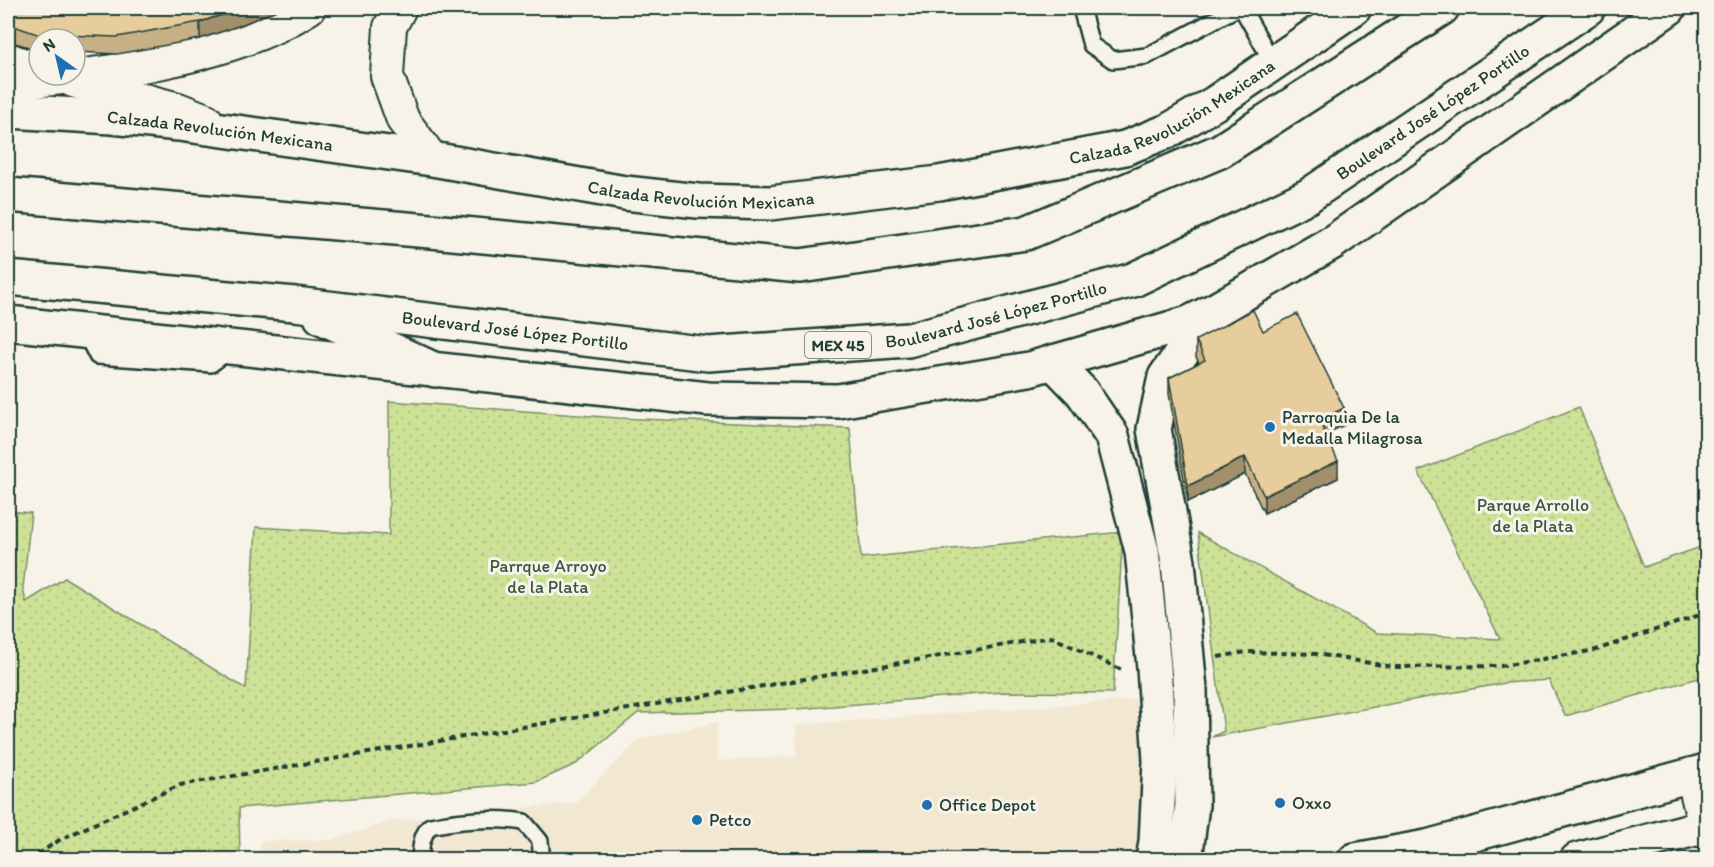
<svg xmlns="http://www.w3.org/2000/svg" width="1714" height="867" font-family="Itim,sans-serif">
	<defs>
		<pattern id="park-dots" width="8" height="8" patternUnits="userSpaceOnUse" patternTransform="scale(1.5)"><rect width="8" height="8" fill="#cde297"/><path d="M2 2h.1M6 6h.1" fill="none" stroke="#b0c383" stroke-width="1.8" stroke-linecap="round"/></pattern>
	</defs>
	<rect width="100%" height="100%" fill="#f7f3e8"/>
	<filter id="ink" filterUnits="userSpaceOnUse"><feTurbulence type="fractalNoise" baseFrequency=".0167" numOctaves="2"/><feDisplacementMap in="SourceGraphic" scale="12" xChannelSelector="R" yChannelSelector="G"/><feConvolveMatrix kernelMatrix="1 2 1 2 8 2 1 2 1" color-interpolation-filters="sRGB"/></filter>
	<g filter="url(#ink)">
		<polygon fill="#f2e8d1" points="1156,698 1142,859 260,860 260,841 332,840 392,821 575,803 640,739 717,722 717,761 797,756 796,725"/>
		<g fill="url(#park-dots)" stroke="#769066" stroke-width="1.5">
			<polygon points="389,401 618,418 850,428 861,558 1123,532 1113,693 1003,692 797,709 638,713 576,764 536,782 239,808 240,859 8,859 8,511 31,513 23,589 26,602 65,578 246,689 256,527 389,535"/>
			<polygon points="1579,407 1644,567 1706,545 1706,676 1565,716 1549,680 1505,683 1212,737 1224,731 1198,533 1377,633 1500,639 1418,471"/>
		</g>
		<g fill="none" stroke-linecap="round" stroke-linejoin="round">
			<defs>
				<g id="service">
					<polyline points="1081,8 1091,45 1113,60 1147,56 1237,8"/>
					<polyline points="1242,8 1273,63"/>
					<polyline points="85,332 97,356 211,364 230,350"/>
					<path d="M420,860C421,846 421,836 430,826C461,820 492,817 524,822L540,841L542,860"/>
				</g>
				<g id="minor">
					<polyline points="400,8 390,27 387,76 403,120 432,159"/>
					<polyline points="8,59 39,70"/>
					<polyline points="73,81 178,109 206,120"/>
					<path d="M8,84C100,74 231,60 309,8"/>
					<polyline points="1692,774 1706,832"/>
				</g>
				<g id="tertiary">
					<path id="s1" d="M8,111L112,117L179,124L432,159L625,193L698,201L770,203L939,183L1125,148L1168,131L1215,103L1354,8"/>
					<polyline points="8,323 708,399 838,401 1029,369 1189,323 1217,309 1333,242 1669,8"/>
					<polyline points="1053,362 1082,392 1112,436 1142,551 1154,667 1160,761 1156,842 1153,860"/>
					<polyline points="1185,860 1192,805 1190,689 1178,562 1154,429 1165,377 1191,340 1214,313"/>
				</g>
				<g id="secondary">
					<polyline points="1355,860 1427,847 1706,771"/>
					<polyline points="1577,860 1706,826"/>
				</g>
				<g id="primary">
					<polyline points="8,195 442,232 800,266 1026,233 1220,151 1442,8"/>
					<path id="s2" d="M8,278L295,304L708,354L908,340L1133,280L1308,196L1588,8"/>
					<polyline points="321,317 435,370"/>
				</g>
			</defs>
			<use href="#service" stroke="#1f3d34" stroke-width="20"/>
			<use href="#minor" stroke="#1f3d34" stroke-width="36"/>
			<use href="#tertiary" stroke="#1f3d34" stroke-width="38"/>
			<use href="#secondary" stroke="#1f3d34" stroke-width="38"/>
			<use href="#primary" stroke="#1f3d34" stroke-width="38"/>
			<g stroke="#1f3d34" stroke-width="4" stroke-dasharray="6 4.5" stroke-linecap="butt">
				<polyline points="1218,657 1246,652 1317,654 1393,667 1501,666 1596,650 1706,613"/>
				<polyline points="29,860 61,839 180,785 1052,637 1124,671"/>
			</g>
			<use href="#service" stroke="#f7f3e8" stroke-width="15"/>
			<use href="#minor" stroke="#f7f3e8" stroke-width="32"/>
			<use href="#tertiary" stroke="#f7f3e8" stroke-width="33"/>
			<use href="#secondary" stroke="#f7f3e8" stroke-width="33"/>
			<use href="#primary" stroke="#f7f3e8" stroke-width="33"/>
		</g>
		<g fill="#c8b086" stroke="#1f3d34" stroke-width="1.5">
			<polygon points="8,8 281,8 241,25 200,39 117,54 75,52 75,39 39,39 39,50 8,41"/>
			<polygon points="1263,331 1344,425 1325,434 1338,478 1264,513 1245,474 1188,502 1169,394 1169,378 1199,363 1196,357 1196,340"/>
		</g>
		<g fill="#a2906d" stroke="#1f3d34" stroke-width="1.5">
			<polygon points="243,8 281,8 241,25 200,39 200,22"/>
			<polygon points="1344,408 1344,425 1319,437 1319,420"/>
			<polygon points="1245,457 1245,474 1188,502 1188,486"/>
			<polygon points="1338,461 1338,478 1264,513 1264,496"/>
		</g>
		<g fill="#e8cd9c" stroke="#1f3d34" stroke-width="1.5">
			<polygon points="8,8 243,8 200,22 117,37 37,34 8,24"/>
			<polygon points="1253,310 1263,331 1297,314 1344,408 1319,420 1338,461 1264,496 1245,457 1188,486 1169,378 1205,360 1196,340"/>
		</g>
	</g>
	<g fill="#1f6fb2" stroke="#f7f3e8" stroke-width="2">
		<circle cx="1270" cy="427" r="6"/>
		<circle cx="1280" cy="803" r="6"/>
		<circle cx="927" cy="805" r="6"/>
		<circle cx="697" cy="820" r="6"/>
	</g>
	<g text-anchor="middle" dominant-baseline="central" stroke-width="6" stroke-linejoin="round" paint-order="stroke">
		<rect fill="#f7f3e8" stroke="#60746a" stroke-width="1.5" x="805" y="332" width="66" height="26" rx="4.5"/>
		<g font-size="16" font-weight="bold" fill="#1f3d34">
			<text x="838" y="345">MEX 45</text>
		</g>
		<g font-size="18" fill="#1f3d34" stroke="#f7f3e8">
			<text stroke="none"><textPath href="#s1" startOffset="1185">Calzada Revolución Mexicana</textPath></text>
			<text stroke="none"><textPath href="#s2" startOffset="1482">Boulevard José López Portillo</textPath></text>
			<text stroke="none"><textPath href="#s1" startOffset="213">Calzada Revolución Mexicana</textPath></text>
			<text stroke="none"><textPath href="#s1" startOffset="699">Calzada Revolución Mexicana</textPath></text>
			<text stroke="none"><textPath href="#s2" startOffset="996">Boulevard José López Portillo</textPath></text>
			<text stroke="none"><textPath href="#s2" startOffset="510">Boulevard José López Portillo</textPath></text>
		</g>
		<g font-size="18" fill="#1f3d34" stroke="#f7f3e8" text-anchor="start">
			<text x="1282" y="417">Parroquia De la<tspan x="1282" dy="21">Medalla Milagrosa</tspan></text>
			<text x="1292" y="803">Oxxo</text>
			<text x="939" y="805">Office Depot</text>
			<text x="709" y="820">Petco</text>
		</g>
		<g font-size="18" fill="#395643" stroke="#f7f3e8">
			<text x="1533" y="505">Parque Arrollo<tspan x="1533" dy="21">de la Plata</tspan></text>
			<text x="548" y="566">Parrque Arroyo<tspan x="548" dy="21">de la Plata</tspan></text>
		</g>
	</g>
	<rect width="1714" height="867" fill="none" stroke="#f7f3e8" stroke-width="30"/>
	<rect x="15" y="15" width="1684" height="837" fill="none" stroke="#1f3d34" stroke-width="2" filter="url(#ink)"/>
	<g transform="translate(57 57) rotate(326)"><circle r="28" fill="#f7f3e8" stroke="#a1aaa0" stroke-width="1.5"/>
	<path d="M0-4.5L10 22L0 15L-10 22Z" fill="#1f6fb2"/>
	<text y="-9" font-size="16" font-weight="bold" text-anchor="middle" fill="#1f3d34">N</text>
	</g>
</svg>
